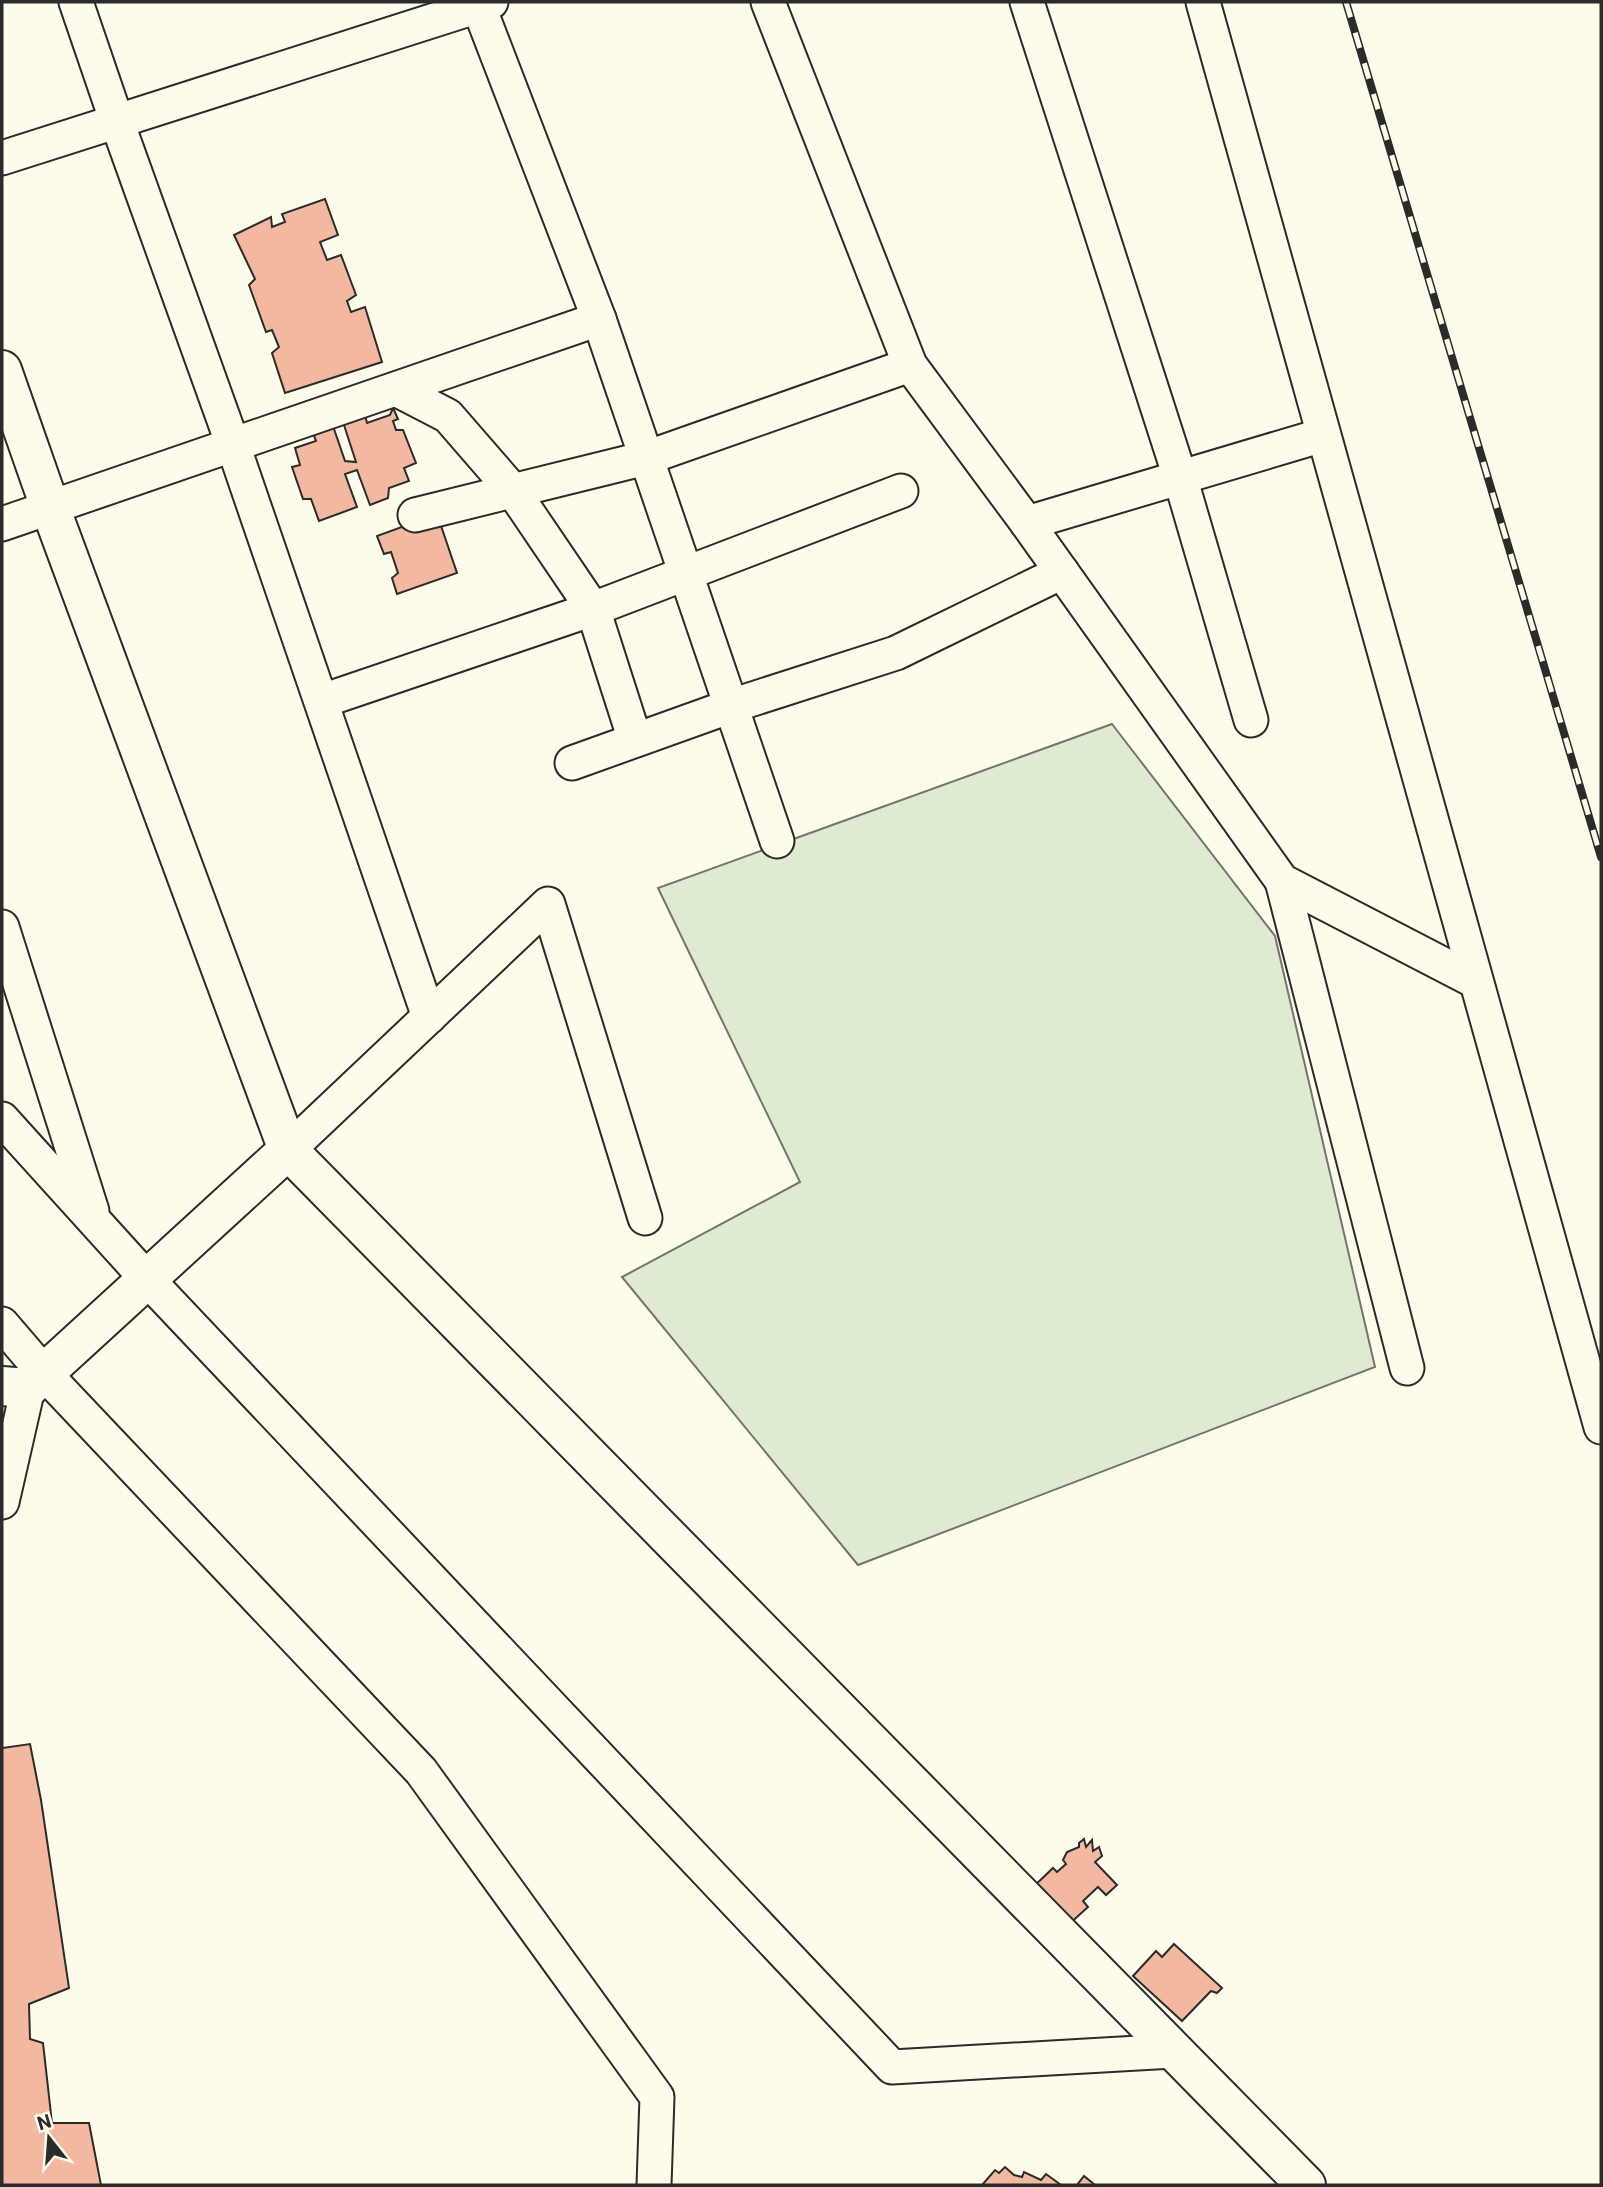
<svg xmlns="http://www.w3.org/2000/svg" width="1603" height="2187" font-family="Roboto,sans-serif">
	<rect width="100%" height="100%" fill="#fdfbea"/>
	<polygon fill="#deebd1" stroke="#74746e" stroke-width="2" points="1112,724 1275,936 1375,1367 858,1565 622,1277 800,1182 658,888"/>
	<g fill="#f2b8a0" stroke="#2b2b2b" stroke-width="2">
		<polygon points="325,199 338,235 320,242 327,260 341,255 356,295 347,301 351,312 365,307 382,362 285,393 272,353 279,347 272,330 266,332 249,285 255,279 234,235 271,217 272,227 285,222 282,214"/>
		<polygon points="393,408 398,419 393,421 396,430 403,430 416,463 404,468 409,481 389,488 388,498 370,505 357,470 345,474 357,507 319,521 311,499 303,499 292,467 300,465 295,448 316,441 313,433 333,426 345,461 356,462 343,422 365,415 367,423 390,415"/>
		<polygon points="437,514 457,573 397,594 392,578 398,573 391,552 384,554 377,536"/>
		<polygon points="30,1744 41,1800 69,1988 29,2004 30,2039 43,2043 52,2123 89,2123 101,2185 2,2185 2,1748"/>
		<polygon points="1084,1839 1086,1847 1092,1840 1093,1851 1099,1847 1102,1856 1095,1862 1117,1885 1106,1895 1098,1887 1083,1901 1088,1907 1066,1927 1030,1890 1053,1868 1057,1872 1066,1864 1063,1860 1067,1852 1079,1847 1079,1843"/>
		<polygon points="1174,1944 1222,1988 1217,1993 1211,1991 1182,2021 1133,1976 1156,1951 1162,1957"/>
		<polygon points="1005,2167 1014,2175 1022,2177 1024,2172 1041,2180 1046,2174 1061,2185 982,2185 995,2170 999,2173"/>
		<polygon points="1084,2176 1095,2185 1077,2185"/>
	</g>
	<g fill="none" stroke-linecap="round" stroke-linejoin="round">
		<defs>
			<g id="minor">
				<polyline points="76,2 117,122 233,445 429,1017"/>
				<polyline points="477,2 599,319 777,841"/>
				<polyline points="768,2 910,365 1027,523 1282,881 1475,981"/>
				<polyline points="1027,2 1180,477 1251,720"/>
				<polyline points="1203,2 1601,1427"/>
				<polyline points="2,158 491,2"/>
				<polyline points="396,389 448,416 513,491 593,609 635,740"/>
				<polyline points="415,515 646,458 910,365"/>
				<polyline points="1027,523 1323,435"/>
				<polyline points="2,524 599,319"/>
				<polyline points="322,701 593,609 901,491"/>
				<polyline points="572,763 731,706 896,653 1062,572"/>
				<polyline points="1282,881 1407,1368"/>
				<polyline points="2,927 92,1211"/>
				<polyline points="2,1119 147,1279 892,2067 1173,2051"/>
				<polyline points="288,1150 548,904 645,1218"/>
				<polyline points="2,1324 44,1373 421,1771 657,2097 654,2185"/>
				<polyline points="2,1502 28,1388"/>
			</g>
			<g id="tertiary">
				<polyline points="2,370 50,507 288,1150 1306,2185"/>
				<polyline points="2,1386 28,1388 288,1150"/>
			</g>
		</defs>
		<use href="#minor" stroke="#2b2b2b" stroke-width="37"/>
		<use href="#tertiary" stroke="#2b2b2b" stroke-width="42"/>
		<use href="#minor" stroke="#fdfbea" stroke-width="33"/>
		<use href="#tertiary" stroke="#fdfbea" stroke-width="38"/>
		<defs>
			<polyline id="rail" points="1346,2 1601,857"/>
		</defs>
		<use href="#rail" stroke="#2b2b2b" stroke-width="8"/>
		<use href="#rail" stroke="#fdfbea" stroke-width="5" stroke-dasharray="16" stroke-linecap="butt"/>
	</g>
	<rect width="1603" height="2187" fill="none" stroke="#2b2b2b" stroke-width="7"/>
	<g transform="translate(49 2138) rotate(343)" stroke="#fdfbea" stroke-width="5" paint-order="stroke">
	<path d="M0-5L12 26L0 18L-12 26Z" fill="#2b2b2b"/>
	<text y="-10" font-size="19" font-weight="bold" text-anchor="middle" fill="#2b2b2b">N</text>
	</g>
</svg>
